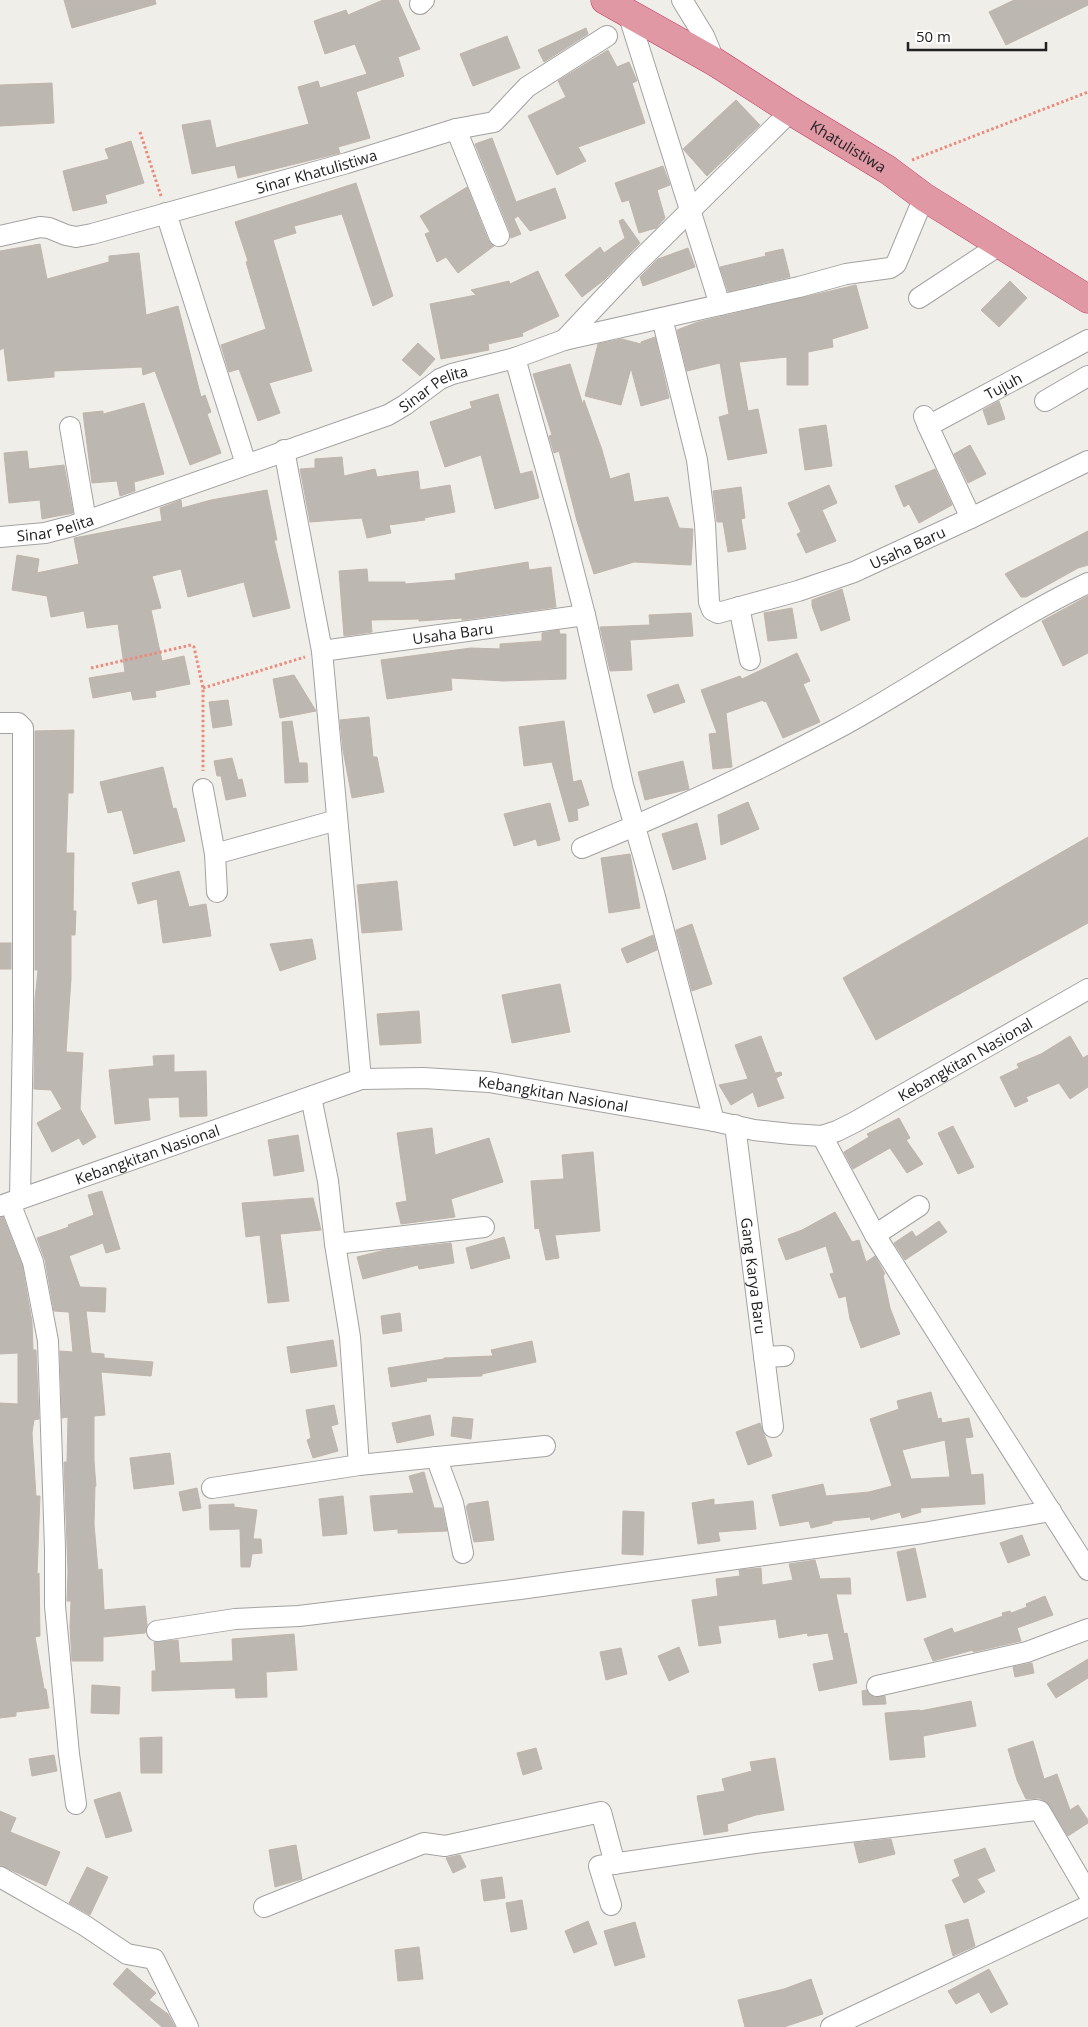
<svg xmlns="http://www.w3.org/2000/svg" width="1088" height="2027" font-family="'Open Sans',sans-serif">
	<rect width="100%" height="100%" fill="#f0eee8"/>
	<g fill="#bdb7b1" stroke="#c0b5ac" fill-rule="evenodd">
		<polygon points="64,0 155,0 156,4 72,28"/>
		<polygon points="383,0 398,0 420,49 398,57 404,76 356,92 370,138 338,147 340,153 238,178 235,165 192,174 182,125 210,120 216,148 309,124 298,87 318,81 320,88 367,74 355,44 325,54 314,21 346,10 348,15"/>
		<polygon points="1014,0 1088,0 1088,5 1006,45 989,12"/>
		<polygon points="586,28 588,34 544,62 538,50"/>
		<polygon points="507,36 520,68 473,86 460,54"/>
		<polygon points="608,50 617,67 629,62 637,81 632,83 645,123 578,147 586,161 557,175 528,116 566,97 558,81"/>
		<polygon points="52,83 54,123 0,126 0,85"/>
		<polygon points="736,100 760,125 707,176 683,149"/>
		<polygon points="492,138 516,202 555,188 566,218 530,231 518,216 514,219 521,234 511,238 510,232 475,144"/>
		<polygon points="131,141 144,183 105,195 107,203 73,211 63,171 109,159 105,149"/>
		<polygon points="663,166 670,185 657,190 665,218 656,228 639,233 629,200 622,202 615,183"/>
		<polygon points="356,183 393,296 373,306 342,214 294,226 296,233 273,240 312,371 269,383 280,413 258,421 239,369 229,372 221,345 266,329 246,262 248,261 235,222"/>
		<polygon points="467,187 488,240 494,246 458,273 446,257 437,262 425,234 430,232 420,216"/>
		<polygon points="623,219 640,243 604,280 582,297 565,275 600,247 604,253 625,238 619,221"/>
		<polygon points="40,244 47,279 109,262 109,256 139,253 146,315 178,306 201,397 205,395 211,412 207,414 221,453 190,465 155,371 143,375 142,367 54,371 54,377 8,381 4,348 0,350 0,251"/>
		<polygon points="688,248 695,267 643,286 640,277 658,259"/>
		<polygon points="783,249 790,277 728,291 720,267 766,256 765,253"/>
		<polygon points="538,271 559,316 522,333 523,336 488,344 489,350 441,359 430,304 476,295 471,290 509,281 510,284"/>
		<polygon points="1010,281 1027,298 999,327 981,310"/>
		<polygon points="856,285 868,328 832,339 833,347 808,352 808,385 787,385 787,357 739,362 748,411 758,409 767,453 728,460 719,417 729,414 720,363 687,371 677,330 698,322"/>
		<polygon points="655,337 669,398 641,406 631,368 621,405 585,396 598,344 622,339 641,344 641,342"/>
		<polygon points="418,343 435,359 420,376 402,360"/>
		<polygon points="570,364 583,405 584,400 602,450 610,479 629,473 634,502 668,497 679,528 693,529 691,565 634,562 594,574 577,521 559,451 554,453 549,436 552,435 533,374"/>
		<polygon points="498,394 520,474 532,471 539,498 495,509 481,455 445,467 430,422 472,408 470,402"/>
		<polygon points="999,401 1005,419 988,425 983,410"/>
		<polygon points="144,403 164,474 134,482 135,491 120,496 117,481 92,483 83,413 103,411 103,414"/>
		<polygon points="826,425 832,466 805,470 799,429"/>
		<polygon points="970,445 986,474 968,483 954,454"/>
		<polygon points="27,451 29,469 64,465 73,513 42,519 40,500 9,503 4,453"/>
		<polygon points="342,457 344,476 375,469 377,477 418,471 420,490 450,485 455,512 424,518 425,520 389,525 391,533 367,538 362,518 310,522 300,469 315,468 315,459"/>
		<polygon points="935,469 952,505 919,523 909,504 904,507 895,486"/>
		<polygon points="829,485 837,503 822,510 836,541 806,553 797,534 801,532 788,503"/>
		<polygon points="741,487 745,518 741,519 746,549 728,552 723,522 717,522 713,491"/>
		<polygon points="267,490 277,540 274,540 290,608 253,617 244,582 188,597 181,569 152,576 161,608 151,610 162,661 184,656 190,684 155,691 156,697 133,700 131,691 93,698 89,678 125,672 118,624 87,628 84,611 51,617 47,596 12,590 17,555 39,559 37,573 79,564 74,538 162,521 160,508 181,500 182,508 211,500"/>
		<polygon points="1088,531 1088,565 1078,568 1026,597 1021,597 1005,574"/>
		<polygon points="528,562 529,570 551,567 556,607 462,620 462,618 419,621 419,619 371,620 372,632 344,636 339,571 367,569 368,582 405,582 405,584 456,580 455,574"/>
		<polygon points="842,589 850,620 821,631 812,606 812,600"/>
		<polygon points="1088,596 1088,653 1063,666 1042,621"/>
		<polygon points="792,608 797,638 768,641 764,613"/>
		<polygon points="691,613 693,636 630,640 632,670 610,671 600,627 650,625 649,615"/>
		<polygon points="559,630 560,634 566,634 566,679 504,681 451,678 452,690 387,699 381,660 471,648 500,649 500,644 542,641 542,633"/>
		<polygon points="797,653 810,681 803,684 820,722 783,738 766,701 764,702 763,700 726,713 732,767 713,769 709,734 717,733 701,690 740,676 742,679"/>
		<polygon points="294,675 316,711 280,718 273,679"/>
		<polygon points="678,684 685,702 654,713 647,695"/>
		<polygon points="228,700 232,725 213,728 209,702"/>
		<polygon points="369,717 373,757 377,757 384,792 352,798 343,750 340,720"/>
		<polygon points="292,721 299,763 307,763 308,782 285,783 282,722"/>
		<polygon points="564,721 573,782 581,780 589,805 577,809 578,820 569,822 552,762 524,766 519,727"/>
		<polygon points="74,730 73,793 68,793 66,853 74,853 73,911 76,911 75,935 71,935 71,979 66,1052 83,1053 80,1109 96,1137 83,1145 79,1138 52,1152 37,1123 62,1109 51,1090 34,1089 35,999 38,970 35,970 35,731"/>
		<polygon points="232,758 238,780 242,779 246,796 226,800 221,776 217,776 214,761"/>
		<polygon points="683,761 689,789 645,800 638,772"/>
		<polygon points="163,767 173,809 176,808 185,841 134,854 122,810 108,813 100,782"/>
		<polygon points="748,802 759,829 721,845 718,815"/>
		<polygon points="550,803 560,840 538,846 536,839 514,846 504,814"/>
		<polygon points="697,823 706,859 673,870 662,834"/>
		<polygon points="1088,837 1088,923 876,1040 843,978"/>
		<polygon points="630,854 640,908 609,913 601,858"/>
		<polygon points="179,871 189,907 206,904 211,936 163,943 157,899 138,904 132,883"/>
		<polygon points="397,881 402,930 362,933 357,885"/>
		<polygon points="692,924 712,984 692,991 676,930"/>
		<polygon points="653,935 657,950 627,963 621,949"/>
		<polygon points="312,939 316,959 280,971 270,944"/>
		<rect x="0" y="943" width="11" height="26"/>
		<polygon points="560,984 570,1032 512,1043 502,995"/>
		<polygon points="419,1011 421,1043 380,1045 377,1014"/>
		<polygon points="761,1036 775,1073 781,1072 782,1075 776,1078 784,1098 758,1107 753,1092 731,1105 719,1085 748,1079 735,1045"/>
		<polygon points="1070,1036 1083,1058 1088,1055 1088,1087 1070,1099 1059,1083 1026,1097 1028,1101 1015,1107 1000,1077 1019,1068 1017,1064 1041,1054"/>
		<polygon points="174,1055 174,1072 206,1071 207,1116 180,1117 179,1097 148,1098 150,1120 115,1124 109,1070 154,1066 153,1056"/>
		<polygon points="899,1118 910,1138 906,1140 923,1164 907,1173 890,1148 853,1169 844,1152 869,1137 867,1134"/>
		<polygon points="953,1126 974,1167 958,1174 938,1133"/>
		<polygon points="432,1128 435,1155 489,1138 503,1182 451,1199 455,1217 401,1224 396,1203 407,1201 397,1133"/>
		<polygon points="298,1135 304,1171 274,1176 268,1140"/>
		<polygon points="593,1152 600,1231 555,1235 559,1258 546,1260 539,1228 535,1229 531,1181 564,1179 562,1155"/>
		<polygon points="102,1191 120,1249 106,1253 103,1243 69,1256 80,1287 106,1288 105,1312 86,1311 91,1353 104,1354 104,1358 153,1362 151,1376 101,1372 105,1415 94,1416 94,1461 96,1486 95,1486 94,1524 98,1570 102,1569 104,1610 145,1606 147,1625 145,1633 103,1637 103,1661 72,1661 70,1627 71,1601 67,1601 68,1572 64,1462 67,1462 68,1417 62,1418 60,1351 73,1352 69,1312 54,1311 45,1260 37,1238 69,1227 68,1225 94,1215 88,1195"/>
		<polygon points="313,1198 321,1230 280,1234 289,1301 268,1303 260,1235 246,1237 242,1203"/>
		<polygon points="835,1212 852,1242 859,1240 866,1262 875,1256 885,1274 883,1275 890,1308 900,1334 861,1348 850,1319 846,1296 839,1298 830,1274 834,1273 826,1246 786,1260 778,1239 802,1230"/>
		<polygon points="3,1217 22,1265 32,1322 33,1350 36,1350 39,1419 34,1420 32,1433 36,1496 40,1496 37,1574 39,1573 40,1636 35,1637 44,1689 46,1689 49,1708 16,1712 16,1716 0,1718 0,1403 18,1404 18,1353 0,1354 0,1218"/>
		<polygon points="939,1221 947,1232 905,1260 894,1243 912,1231 916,1237"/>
		<polygon points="504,1237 510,1258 471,1269 466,1248"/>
		<polygon points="451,1243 454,1263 419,1269 418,1265 363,1279 357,1257 385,1250"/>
		<polygon points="400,1313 402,1331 383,1334 381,1316"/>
		<polygon points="333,1340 337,1366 291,1373 287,1347"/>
		<polygon points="532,1341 536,1362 482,1374 482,1376 426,1378 427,1381 391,1387 388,1368 444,1359 444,1358 493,1356 491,1350"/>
		<path d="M931,1392L938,1419L941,1418L942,1423L969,1418L973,1437L965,1438L971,1475L983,1474L985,1504L920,1508L921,1512L902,1518L900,1512L871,1520L870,1517L832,1521V1523L811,1528L809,1521L780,1526L772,1495L823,1484L826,1496L869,1492L892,1486L870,1419L899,1409L897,1401ZM945,1440L950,1477L911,1479L902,1450Z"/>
		<polygon points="334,1405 338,1424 331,1426 338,1451 313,1458 307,1440 311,1438 306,1410"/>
		<polygon points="430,1415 434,1435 397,1443 392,1423"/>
		<polygon points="453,1417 473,1419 471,1439 451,1436"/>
		<polygon points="760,1423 772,1456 748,1465 736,1432"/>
		<polygon points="170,1453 174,1484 134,1489 130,1458"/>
		<polygon points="424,1472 434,1508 442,1508 447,1531 398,1533 398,1529 374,1531 370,1496 414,1493 409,1476"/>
		<polygon points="197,1488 201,1508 183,1511 179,1492"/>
		<polygon points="343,1496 347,1534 323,1536 319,1499"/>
		<polygon points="714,1499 714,1505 753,1501 756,1529 718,1532 720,1541 698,1544 692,1503"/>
		<polygon points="488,1501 494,1540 474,1542 466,1506 468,1506 468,1504"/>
		<polygon points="234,1504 234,1507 257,1510 253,1539 261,1539 262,1553 252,1554 250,1567 241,1567 240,1529 210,1530 209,1505"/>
		<polygon points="623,1511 644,1512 643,1555 622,1554"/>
		<polygon points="1022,1535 1030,1555 1008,1563 1000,1543"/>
		<polygon points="915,1548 926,1597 907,1601 897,1552"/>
		<polygon points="815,1560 820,1579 850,1578 851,1594 836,1594 844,1634 847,1633 857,1683 819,1691 813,1664 834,1660 828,1633 808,1636 807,1633 779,1638 776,1619 718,1626 721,1643 699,1646 692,1600 718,1596 716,1579 740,1576 739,1570 761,1568 762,1585 793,1580 789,1564"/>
		<polygon points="1045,1596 1053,1615 1017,1628 1021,1641 973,1652 973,1650 933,1661 924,1639 952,1628 954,1633 1003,1616 1002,1613 1010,1611 1011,1613 1027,1607 1026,1604"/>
		<polygon points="294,1634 297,1670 266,1672 267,1697 236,1698 235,1688 152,1691 152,1671 156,1671 154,1642 178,1640 180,1663 233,1661 232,1639"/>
		<polygon points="679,1647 689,1672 669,1681 658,1656"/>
		<polygon points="621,1648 627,1674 606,1680 600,1652"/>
		<polygon points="1088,1659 1088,1678 1056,1698 1047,1684"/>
		<polygon points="1032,1663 1034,1673 1015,1677 1013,1667"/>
		<polygon points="92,1685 120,1687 119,1714 91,1713"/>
		<polygon points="866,1690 874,1697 885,1696 886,1704 863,1705 862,1691"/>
		<polygon points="971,1701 976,1726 923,1736 925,1757 890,1760 885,1713 920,1710 920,1711"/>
		<polygon points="162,1737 162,1773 141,1773 140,1738"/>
		<polygon points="1033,1741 1044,1779 1057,1774 1070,1810 1078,1805 1088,1820 1088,1823 1068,1836 1047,1802 1039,1798 1026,1799 1017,1780 1008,1749"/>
		<polygon points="536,1748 542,1769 523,1775 517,1753"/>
		<polygon points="54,1755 57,1771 32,1776 29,1759"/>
		<polygon points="775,1758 784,1810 756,1815 727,1824 728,1831 704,1835 697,1796 725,1791 722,1779 752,1771 750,1762"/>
		<polygon points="120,1792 132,1831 106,1838 94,1800"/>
		<polygon points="0,1811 16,1818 10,1832 60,1852 46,1886 0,1865"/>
		<polygon points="891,1839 895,1854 859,1863 854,1843"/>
		<polygon points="296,1845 302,1879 275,1887 269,1850"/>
		<polygon points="985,1848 995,1871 977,1879 985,1892 964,1903 952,1880 960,1876 954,1860"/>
		<polygon points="460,1855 466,1867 453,1873 446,1858"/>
		<polygon points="87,1867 108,1877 90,1915 69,1903"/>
		<polygon points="502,1877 505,1898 484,1901 481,1880"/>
		<polygon points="522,1900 527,1929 511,1932 506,1903"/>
		<polygon points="968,1919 975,1946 953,1956 945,1925"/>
		<polygon points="588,1921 597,1944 574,1953 565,1931"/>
		<polygon points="635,1922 645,1957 615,1966 604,1931"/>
		<polygon points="419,1947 423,1979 398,1981 395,1950"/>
		<polygon points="127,1968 156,1993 149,2000 168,2014 175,2027 162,2027 113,1984"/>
		<polygon points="989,1969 1008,2004 991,2013 979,1992 956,2004 948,1991"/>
		<polygon points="811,1979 823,2014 784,2027 745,2027 738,2000 784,1989"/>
	</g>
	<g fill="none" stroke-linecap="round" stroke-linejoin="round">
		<defs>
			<g id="minor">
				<polyline points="682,0 704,36 715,62"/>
				<polyline points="420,4 424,0"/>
				<polyline points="628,13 720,305"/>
				<polyline points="456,129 499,236"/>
				<polyline points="166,213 246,464"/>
				<path id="s1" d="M0,236L40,227L49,228L66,235L76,237L92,234L347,163L456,129L494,122L527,87L607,36"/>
				<polyline points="919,298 1001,244"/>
				<path id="s2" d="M662,318L697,460L705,524L709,602L712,610L718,613L798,591L854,572L971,518L1088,461"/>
				<polyline points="564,340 799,287 846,274 890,268 896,264 924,197"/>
				<polyline points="515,358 563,530 585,615 623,785 654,893 714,1121"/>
				<polyline points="1045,401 1088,376"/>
				<path id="s3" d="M924,416L928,426L1088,340"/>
				<polyline points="928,426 971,518"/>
				<polyline points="70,427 86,521"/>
				<polyline points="284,450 322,651 361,1079"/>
				<path id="s4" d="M0,537L45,533L72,526L388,415L405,405L440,379L452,374L515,358L564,340L630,270L791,111"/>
				<polyline points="739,607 750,660"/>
				<path id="s5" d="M322,651L585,615"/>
				<polyline points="0,723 18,723 23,728 23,1028 20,1199"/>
				<polyline points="203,789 215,854 217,892"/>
				<path d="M582,848C670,812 758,771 842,726C926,680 1002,624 1088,583"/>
				<polyline points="215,854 337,820"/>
				<polyline points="311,1097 328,1181 335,1244 350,1337 359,1465"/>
				<path id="s6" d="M735,1125L773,1427"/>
				<polyline points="822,1136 875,1235 1088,1570"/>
				<polyline points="10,1203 33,1262 48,1341 55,1548 55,1606 69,1754 76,1804"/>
				<path id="s7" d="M0,1206L361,1079L423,1078L489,1082L714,1121L754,1130L791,1134L822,1136L837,1131L855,1122L1088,989"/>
				<polyline points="875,1235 919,1206"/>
				<polyline points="335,1244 484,1227"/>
				<polyline points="764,1357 784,1356"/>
				<polyline points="436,1457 453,1503 463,1553"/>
				<polyline points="212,1488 359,1465 545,1446"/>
				<polyline points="157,1631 235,1619 299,1616 520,1589 923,1533 1051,1511"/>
				<polyline points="877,1686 1027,1652 1088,1629"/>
				<polyline points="0,1877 84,1925 127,1954 154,1959 188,2027"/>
				<polyline points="611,1905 599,1866 755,1843 1036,1810 1040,1811 1088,1893"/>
				<polyline points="264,1907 424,1843 445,1846 601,1812 615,1864"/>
				<polyline points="831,2027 1088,1906"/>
			</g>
			<g id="highway">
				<path id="s8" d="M605,0L715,62L791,111L888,170L924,197L1088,299"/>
			</g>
		</defs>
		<use href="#minor" stroke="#a2a2a2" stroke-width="22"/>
		<use href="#highway" stroke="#ca3967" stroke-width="29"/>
		<g stroke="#ec8b7d" stroke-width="3" stroke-dasharray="2.5 2.5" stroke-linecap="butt">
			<polyline points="140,132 161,196"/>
			<polyline points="912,160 1088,92"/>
			<polyline points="91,668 191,645 194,647 203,688 203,771"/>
			<polyline points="203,688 305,657"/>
		</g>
		<use href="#minor" stroke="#fff" stroke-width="20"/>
		<use href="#highway" stroke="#df98a4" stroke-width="28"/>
	</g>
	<g text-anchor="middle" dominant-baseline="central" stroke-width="4" stroke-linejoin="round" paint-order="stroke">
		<g font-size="15" fill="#212121" stroke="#fff">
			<text stroke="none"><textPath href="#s8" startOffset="284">Khatulistiwa</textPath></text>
			<text stroke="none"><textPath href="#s1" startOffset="328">Sinar Khatulistiwa</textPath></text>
			<text stroke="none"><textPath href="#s3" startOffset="96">Tujuh</textPath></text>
			<text stroke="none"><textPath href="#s4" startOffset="461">Sinar Pelita</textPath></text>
			<text stroke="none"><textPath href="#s4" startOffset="56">Sinar Pelita</textPath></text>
			<text stroke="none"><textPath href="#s2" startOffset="505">Usaha Baru</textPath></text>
			<text stroke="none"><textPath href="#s5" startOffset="132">Usaha Baru</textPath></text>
			<text stroke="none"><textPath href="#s7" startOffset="1011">Kebangkitan Nasional</textPath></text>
			<text stroke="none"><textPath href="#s7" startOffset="576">Kebangkitan Nasional</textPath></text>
			<text stroke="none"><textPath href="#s7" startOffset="156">Kebangkitan Nasional</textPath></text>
			<text stroke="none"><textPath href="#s6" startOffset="152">Gang Karya Baru</textPath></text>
		</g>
	</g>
	<path d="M908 42v8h138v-8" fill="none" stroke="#212121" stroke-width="2.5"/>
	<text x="916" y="42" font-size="15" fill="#212121" stroke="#ffffff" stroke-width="4" paint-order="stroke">50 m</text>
</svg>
